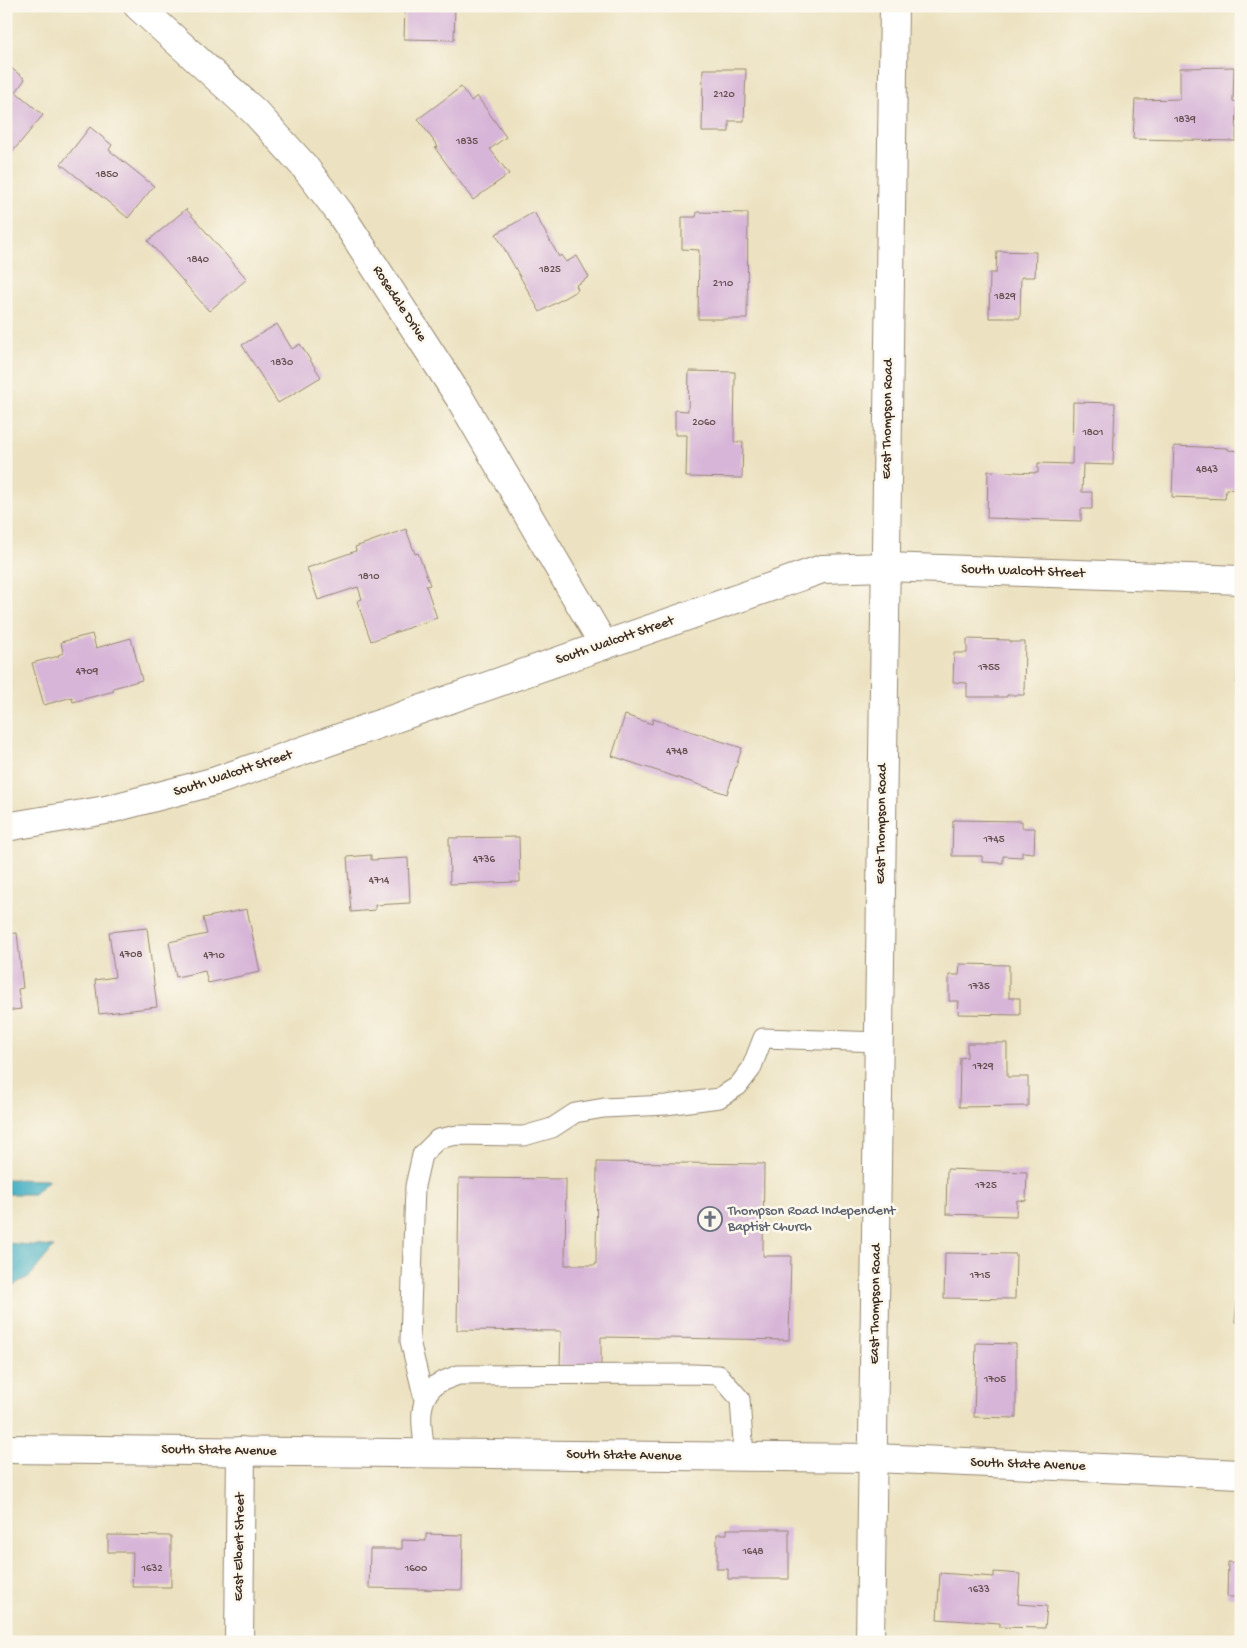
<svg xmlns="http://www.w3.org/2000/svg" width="1247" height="1648" font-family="'Gochi Hand',sans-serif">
	<rect width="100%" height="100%" fill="#fbf7ec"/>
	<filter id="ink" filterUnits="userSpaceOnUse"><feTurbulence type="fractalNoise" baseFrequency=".02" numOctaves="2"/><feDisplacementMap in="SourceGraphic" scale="10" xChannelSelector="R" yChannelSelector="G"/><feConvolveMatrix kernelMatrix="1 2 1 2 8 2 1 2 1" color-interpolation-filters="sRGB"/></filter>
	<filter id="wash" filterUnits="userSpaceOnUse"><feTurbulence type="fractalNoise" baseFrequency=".0096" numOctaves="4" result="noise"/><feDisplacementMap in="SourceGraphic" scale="20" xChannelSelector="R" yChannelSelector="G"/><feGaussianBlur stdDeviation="1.12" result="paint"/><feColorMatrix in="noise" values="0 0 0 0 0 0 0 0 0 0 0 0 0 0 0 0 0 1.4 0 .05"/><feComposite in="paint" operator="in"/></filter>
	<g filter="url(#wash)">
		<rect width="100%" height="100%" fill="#ece2c1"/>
		<g fill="#44b0c3" stroke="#406d70">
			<polygon points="6,1179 49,1180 34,1194 6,1194"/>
			<polygon points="6,1243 54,1247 30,1276 6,1289"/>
		</g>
		<g id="blocks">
			<g fill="#d7b5d8">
				<polygon points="405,6 455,6 454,40 404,39"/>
				<polygon points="704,6 748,6 748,10 704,9"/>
				<polygon points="6,64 25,79 16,92 43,115 9,156 6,154"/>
				<polygon points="1234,67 1233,101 1237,102 1236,141 1133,139 1135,100 1180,99 1180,68"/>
				<polygon points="703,69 746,69 744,121 729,121 729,132 702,132"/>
				<polygon points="461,87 471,101 477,96 506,137 490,149 509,174 473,200 435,148 438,147 418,119"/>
				<polygon points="90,127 112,145 109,150 154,186 128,218 61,164"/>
				<polygon points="186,209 247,279 209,311 148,241"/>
				<polygon points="534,212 559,257 561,255 566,262 577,256 589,277 576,285 578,290 540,312 496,234"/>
				<polygon points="697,212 748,213 747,319 698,319 699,250 682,249 682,217 696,217"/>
				<polygon points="997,251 1036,252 1035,277 1021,277 1020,318 989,318 990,273 996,273"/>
				<polygon points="277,324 292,349 300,344 321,377 278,403 242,345"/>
				<polygon points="689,371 735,372 734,442 743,442 742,478 686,477 687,435 675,435 675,410 688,411"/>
				<polygon points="1073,402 1115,403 1113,465 1083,464 1082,492 1092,492 1092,509 1081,509 1081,521 987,518 988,471 1038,473 1038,463 1072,464"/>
				<polygon points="1174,446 1228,448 1228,450 1241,451 1241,490 1226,489 1225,499 1172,497"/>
				<polygon points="406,529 415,554 418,553 430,585 426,586 437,618 371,641 357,601 362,599 358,587 318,600 307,568 356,551 355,547"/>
				<polygon points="92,634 96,648 131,638 142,680 113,688 114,691 73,702 72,697 44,705 32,663 59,656 58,655 63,653 61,642"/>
				<polygon points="967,639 1010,640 1010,642 1025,642 1024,695 1007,695 1007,697 967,697 967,683 953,682 954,653 967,653"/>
				<polygon points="1237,664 1241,664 1241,693 1236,693"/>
				<polygon points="625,715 652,724 653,719 742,748 727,794 612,756"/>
				<polygon points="953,820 1022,821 1022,828 1035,828 1034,853 1022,852 1022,857 1003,856 1003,863 982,862 982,856 952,856"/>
				<polygon points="519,837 520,882 450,884 449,838"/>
				<polygon points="371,855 371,860 408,858 410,903 375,905 375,910 351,912 347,857"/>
				<polygon points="247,909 260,972 208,983 205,971 176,977 169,942 207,934 203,918"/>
				<polygon points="147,928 157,1007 99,1014 95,980 115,977 109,932"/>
				<polygon points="17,933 23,988 18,989 21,1009 6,1011 6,934"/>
				<polygon points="960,964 1009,965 1009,998 1020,998 1020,1015 958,1014 959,1001 949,1001 949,975 959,975"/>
				<polygon points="967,1043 1007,1043 1007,1077 1028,1077 1028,1106 959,1107 960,1058 967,1057"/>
				<polygon points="597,1162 764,1164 763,1256 791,1256 789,1340 601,1337 601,1366 560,1366 561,1331 457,1330 459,1178 566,1179 565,1265 596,1265"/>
				<polygon points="947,1169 1027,1172 1026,1201 1017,1200 1016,1216 946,1214"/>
				<polygon points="945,1253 1016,1254 1015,1299 944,1298"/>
				<polygon points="1239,1280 1241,1280 1241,1323 1235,1322"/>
				<polygon points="976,1343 1016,1344 1016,1418 974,1417"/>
				<polygon points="727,1529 789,1529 789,1579 728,1579 728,1569 717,1569 717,1534 727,1534"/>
				<polygon points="426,1534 463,1535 462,1590 369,1588 370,1549 402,1549 402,1540 426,1541"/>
				<polygon points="108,1535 171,1536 171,1587 132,1587 133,1552 108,1552"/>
				<polygon points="1228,1562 1241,1563 1241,1597 1227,1597"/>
				<polygon points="994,1572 1020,1574 1018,1604 1047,1606 1045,1628 1000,1627 1000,1623 937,1619 940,1573 994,1577"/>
			</g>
		</g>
	</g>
	<g filter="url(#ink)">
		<use href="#blocks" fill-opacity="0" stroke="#948670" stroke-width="1"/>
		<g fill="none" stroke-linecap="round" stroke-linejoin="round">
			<defs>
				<g id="service">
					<polyline points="424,1399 410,1341 415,1186 422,1155 438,1139 457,1135 524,1136 552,1128 575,1113 604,1108 666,1105 719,1098 738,1086 751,1069 763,1038 880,1042"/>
					<path d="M425,1453C423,1432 415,1403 434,1386C440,1381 451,1378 458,1375L692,1374L719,1375L740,1399L744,1457"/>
				</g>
				<g id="minor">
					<polyline points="138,6 255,112 304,166 340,213 459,397 604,645"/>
					<polyline points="6,827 106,810 216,781 822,569 886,567 1241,580"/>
					<polyline points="6,1449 874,1458 1241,1474"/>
					<polyline points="239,1642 241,1451"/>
				</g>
				<polyline id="secondary" points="870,1642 894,6"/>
			</defs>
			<use href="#service" stroke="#948670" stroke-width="21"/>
			<use href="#minor" stroke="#948670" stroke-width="30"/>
			<use href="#secondary" stroke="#948670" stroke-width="30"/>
			<use href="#service" stroke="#fff" stroke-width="19"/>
			<use href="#minor" stroke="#fff" stroke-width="28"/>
			<use href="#secondary" stroke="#fff" stroke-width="28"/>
		</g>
	</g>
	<defs>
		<symbol id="church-ring" viewBox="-11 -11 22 22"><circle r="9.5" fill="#fbf7ec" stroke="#6b7280" stroke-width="1.5"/><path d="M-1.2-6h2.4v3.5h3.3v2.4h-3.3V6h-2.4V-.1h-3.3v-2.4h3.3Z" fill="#6b7280"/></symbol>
	</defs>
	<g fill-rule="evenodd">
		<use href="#church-ring" x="696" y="1205" width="28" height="28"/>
	</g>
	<g text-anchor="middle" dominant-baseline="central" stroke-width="5" stroke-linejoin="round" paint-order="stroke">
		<g font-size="11" fill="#624d4c">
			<text x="724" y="95">2120</text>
			<text x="1185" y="120">1839</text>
			<text x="467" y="142">1835</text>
			<text x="107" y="175">1850</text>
			<text x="198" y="260">1840</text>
			<text x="550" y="270">1825</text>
			<text x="723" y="284">2110</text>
			<text x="1005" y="297">1829</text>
			<text x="282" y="363">1830</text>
			<text x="704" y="423">2060</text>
			<text x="1093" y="433">1801</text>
			<text x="1207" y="470">4843</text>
			<text x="369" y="577">1810</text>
			<text x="989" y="668">1755</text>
			<text x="87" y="672">4709</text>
			<text x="677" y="752">4748</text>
			<text x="994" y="840">1745</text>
			<text x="484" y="860">4736</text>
			<text x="379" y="881">4714</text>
			<text x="131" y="955">4708</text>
			<text x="214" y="956">4710</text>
			<text x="979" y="987">1735</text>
			<text x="983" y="1067">1729</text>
			<text x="986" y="1186">1725</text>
			<text x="980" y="1276">1715</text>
			<text x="995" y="1380">1705</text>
			<text x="753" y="1552">1648</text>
			<text x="152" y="1569">1632</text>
			<text x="416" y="1569">1600</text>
			<text x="979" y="1590">1633</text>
		</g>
		<g font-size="14" fill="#3b2a1e" stroke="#fbf7ec">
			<text transform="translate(399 304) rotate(57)">Rosedale Drive</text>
			<text transform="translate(888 419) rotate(-89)">East Thompson Road</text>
			<text transform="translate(1023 572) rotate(2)">South Walcott Street</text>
			<text transform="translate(615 641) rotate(-19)">South Walcott Street</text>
			<text transform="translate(233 774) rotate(-18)">South Walcott Street</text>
			<text transform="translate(882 824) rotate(-89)">East Thompson Road</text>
			<text transform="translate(876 1304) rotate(-89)">East Thompson Road</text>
			<text transform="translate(219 1451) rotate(1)">South State Avenue</text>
			<text transform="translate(624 1456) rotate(1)">South State Avenue</text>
			<text transform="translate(1028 1465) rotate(2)">South State Avenue</text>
			<text transform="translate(240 1547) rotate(-89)">East Elbert Street</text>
		</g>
		<g font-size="14" fill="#5b616d" stroke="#fbf7ec" text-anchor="start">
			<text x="728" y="1211">Thompson Road Independent<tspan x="728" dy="16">Baptist Church</tspan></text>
		</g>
	</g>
	<rect width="1247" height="1648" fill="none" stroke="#fbf7ec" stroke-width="25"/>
</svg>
